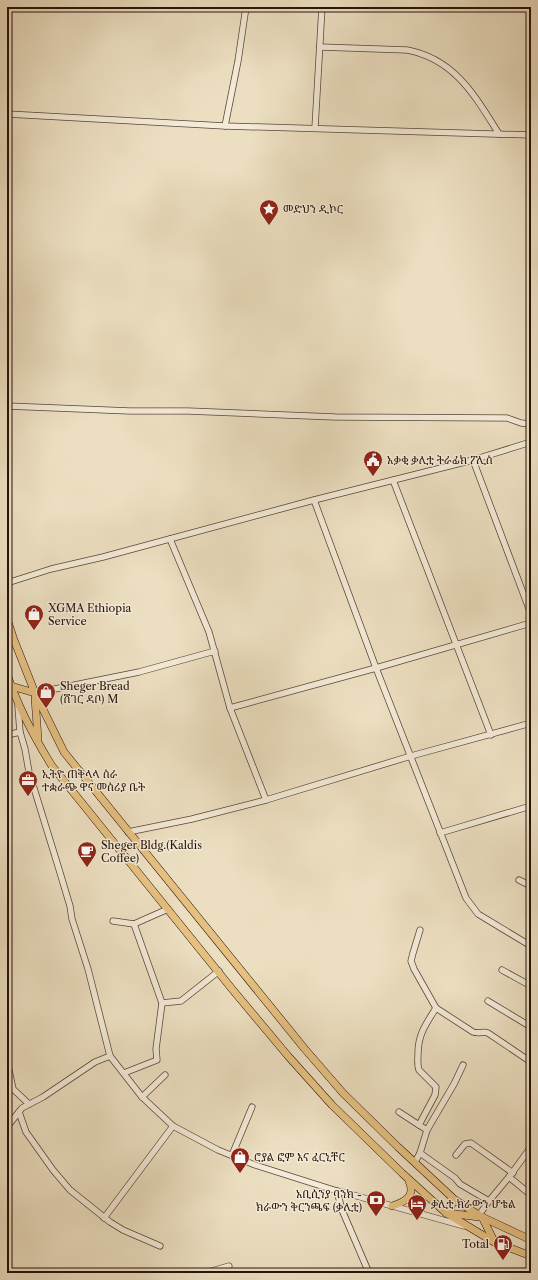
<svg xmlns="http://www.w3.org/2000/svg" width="538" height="1280" font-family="'Libre Caslon Text','Noto Serif Ethiopic',serif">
	<rect width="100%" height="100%" fill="#ecdfc1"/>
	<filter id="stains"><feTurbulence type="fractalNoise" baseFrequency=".005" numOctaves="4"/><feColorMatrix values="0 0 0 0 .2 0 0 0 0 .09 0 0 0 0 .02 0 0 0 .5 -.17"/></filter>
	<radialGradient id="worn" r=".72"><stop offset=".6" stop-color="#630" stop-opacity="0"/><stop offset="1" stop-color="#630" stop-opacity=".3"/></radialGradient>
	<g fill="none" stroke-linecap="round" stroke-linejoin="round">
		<defs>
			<g id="minor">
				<path d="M320,47L407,50C455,59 475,96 499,134"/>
				<polyline points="7,114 225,126 531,135"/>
				<polyline points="225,126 238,61 246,7"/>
				<polyline points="315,128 322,7"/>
				<polyline points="7,406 130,411 188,411 335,417 507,418 521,423 531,424"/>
				<polyline points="473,460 531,614"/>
				<polyline points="393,480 491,735"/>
				<polyline points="314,500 376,668 466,898 478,914 531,946"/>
				<polyline points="170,539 209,632 230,708 266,800"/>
				<polyline points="7,583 51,569 103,557 314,500 473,460 531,442"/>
				<polyline points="35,693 139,672 215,651"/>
				<polyline points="18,706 20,732 25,749 29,772 58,866 70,906 72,919 88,969 110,1056 142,1097 173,1126 218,1150 255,1165 337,1191 346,1193 464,1226"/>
				<polyline points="230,708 376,668 531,623"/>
				<polyline points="7,735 20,732"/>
				<polyline points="128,832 192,819 266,800 411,756 531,723"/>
				<polyline points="440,833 531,806"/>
				<polyline points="519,880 531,886"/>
				<polyline points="113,921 134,924"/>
				<path d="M420,930L413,953L411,961L414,969L436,1008L473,1032C479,1034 483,1031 488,1033L531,1062"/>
				<polyline points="502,970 531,986"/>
				<polyline points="488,1001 531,1027"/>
				<polyline points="162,1003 181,1001 219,971"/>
				<polyline points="7,1061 13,1089 29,1104"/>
				<polyline points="124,1073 157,1060 156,1049 162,1003 134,924 168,909"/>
				<polyline points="142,1097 165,1075"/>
				<polyline points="19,1112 26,1132 53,1170 70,1190 110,1222 123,1230 160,1246"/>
				<polyline points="399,1112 419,1125"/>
				<polyline points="7,1127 22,1108 43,1097 95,1062 110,1056"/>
				<path d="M427,1130L419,1125L435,1095L436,1087L419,1070C417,1065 418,1059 418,1054C418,1034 426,1024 436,1008"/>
				<polyline points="420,1153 455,1178 460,1184 489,1201"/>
				<polyline points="232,1155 252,1107"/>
				<polyline points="456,1155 465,1144 471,1143 513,1173"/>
				<polyline points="415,1162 420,1153 427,1130 454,1084 463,1065"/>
				<polyline points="509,1177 531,1195"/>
				<polyline points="337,1191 342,1210 369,1273"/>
				<polyline points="479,1215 489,1201 509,1177 531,1147"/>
				<polyline points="104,1218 173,1126"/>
				<polyline points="205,1273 229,1266"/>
			</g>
			<g id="major">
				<polyline points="7,619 14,640 35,693 64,752 304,1048 343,1093 398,1147 455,1200 482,1217 531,1240"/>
				<path d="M7,674C18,707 34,737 52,766L232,989L288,1056L332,1105L402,1173L446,1213L494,1242L531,1256"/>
				<polyline points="11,686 35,693"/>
				<polyline points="35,698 38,739"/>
				<path d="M392,1206C405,1202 416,1196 409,1181"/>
				<polyline points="446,1213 455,1200"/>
				<polyline points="448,1213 479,1217"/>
				<polyline points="482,1217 494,1241"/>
			</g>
		</defs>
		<use href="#minor" stroke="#584538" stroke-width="7"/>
		<use href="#major" stroke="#27120a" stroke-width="8"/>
		<use href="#minor" stroke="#f3ead7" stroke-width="5.5"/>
		<use href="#major" stroke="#e6c080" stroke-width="7"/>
	</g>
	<defs>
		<symbol id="sight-pin" viewBox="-11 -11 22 30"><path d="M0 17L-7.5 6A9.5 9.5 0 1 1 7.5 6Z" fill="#8f2418" stroke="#f3ead7"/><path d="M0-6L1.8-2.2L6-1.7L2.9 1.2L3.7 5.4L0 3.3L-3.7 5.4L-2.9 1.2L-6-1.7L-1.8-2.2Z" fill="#fff"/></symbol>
		<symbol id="civic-pin" viewBox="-11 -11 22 30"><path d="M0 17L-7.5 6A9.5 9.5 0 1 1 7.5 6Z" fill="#8f2418" stroke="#f3ead7"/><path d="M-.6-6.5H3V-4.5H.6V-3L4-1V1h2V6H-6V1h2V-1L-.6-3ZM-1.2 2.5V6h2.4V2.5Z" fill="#fff"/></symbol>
		<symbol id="shop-pin" viewBox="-11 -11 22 30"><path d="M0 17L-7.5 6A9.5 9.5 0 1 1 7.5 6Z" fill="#8f2418" stroke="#f3ead7"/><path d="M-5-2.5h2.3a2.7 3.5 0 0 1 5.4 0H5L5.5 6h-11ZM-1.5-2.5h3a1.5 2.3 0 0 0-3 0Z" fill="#fff"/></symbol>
		<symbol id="office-pin" viewBox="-11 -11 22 30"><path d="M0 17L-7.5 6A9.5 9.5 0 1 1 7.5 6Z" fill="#8f2418" stroke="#f3ead7"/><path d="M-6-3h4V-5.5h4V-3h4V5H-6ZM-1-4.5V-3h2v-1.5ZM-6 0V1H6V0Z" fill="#fff"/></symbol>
		<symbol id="cafe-pin" viewBox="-11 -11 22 30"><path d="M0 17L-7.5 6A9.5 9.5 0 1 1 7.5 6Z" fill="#8f2418" stroke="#f3ead7"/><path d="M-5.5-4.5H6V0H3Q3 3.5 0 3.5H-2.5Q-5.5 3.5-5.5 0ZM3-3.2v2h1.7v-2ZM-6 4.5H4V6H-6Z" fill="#fff"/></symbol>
		<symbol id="bank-pin" viewBox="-11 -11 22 30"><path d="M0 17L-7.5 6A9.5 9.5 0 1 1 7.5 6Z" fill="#8f2418" stroke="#f3ead7"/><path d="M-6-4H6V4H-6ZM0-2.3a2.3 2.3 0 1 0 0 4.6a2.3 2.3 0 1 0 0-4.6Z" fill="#fff"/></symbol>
		<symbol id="hotel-pin" viewBox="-11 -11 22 30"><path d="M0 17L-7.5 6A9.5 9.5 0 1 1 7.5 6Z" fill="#8f2418" stroke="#f3ead7"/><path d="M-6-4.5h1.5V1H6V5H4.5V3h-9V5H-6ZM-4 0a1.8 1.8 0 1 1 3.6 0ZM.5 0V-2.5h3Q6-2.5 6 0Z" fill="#fff"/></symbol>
		<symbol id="fuel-pin" viewBox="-11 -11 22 30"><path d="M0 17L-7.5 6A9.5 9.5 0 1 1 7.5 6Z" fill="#8f2418" stroke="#f3ead7"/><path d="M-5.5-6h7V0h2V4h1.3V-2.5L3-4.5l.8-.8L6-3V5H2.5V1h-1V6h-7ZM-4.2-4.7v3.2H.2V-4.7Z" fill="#fff"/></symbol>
	</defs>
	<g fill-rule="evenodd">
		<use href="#sight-pin" x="258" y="198" width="22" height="30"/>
		<use href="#civic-pin" x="362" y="449" width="22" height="30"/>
		<use href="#shop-pin" x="23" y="603" width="22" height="30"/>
		<use href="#shop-pin" x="35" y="681" width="22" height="30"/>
		<use href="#office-pin" x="17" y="769" width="22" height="30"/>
		<use href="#cafe-pin" x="76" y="840" width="22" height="30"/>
		<use href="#shop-pin" x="229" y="1146" width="22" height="30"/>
		<use href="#bank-pin" x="365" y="1189" width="22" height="30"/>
		<use href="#hotel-pin" x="406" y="1193" width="22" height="30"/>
		<use href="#fuel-pin" x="492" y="1233" width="22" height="30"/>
	</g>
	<g text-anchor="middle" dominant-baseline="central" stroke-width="3" stroke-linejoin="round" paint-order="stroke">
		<g font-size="11" fill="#27120a" stroke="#f3ead7" text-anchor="start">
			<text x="283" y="209">መድህን ዲኮር</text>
			<text x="387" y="460">አቃቂ ቃሊቲ ትራፊክ ፖሊስ</text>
			<text x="48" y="608">XGMA Ethiopia<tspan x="48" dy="13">Service</tspan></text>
			<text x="60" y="686">Sheger Bread<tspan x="60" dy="13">(ሸገር ዳቦ) M</tspan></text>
			<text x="42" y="774">ኢትዮ ጠቅላላ ስራ<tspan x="42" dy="13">ተቋራጭ ዋና መስሪያ ቤት</tspan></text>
			<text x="101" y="845">Sheger Bldg.(Kaldis<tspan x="101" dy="13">Coffee)</tspan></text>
			<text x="254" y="1157">ሮያል ፎም እና ፈርኒቸር</text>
			<text x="362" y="1194" text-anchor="end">አቢሲንያ ባንክ -<tspan x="362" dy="13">ክራውን ቅርንጫፍ (ቃሊቲ)</tspan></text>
			<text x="431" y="1204">ቃሊቲ ክራውን ሆቴል</text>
			<text x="489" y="1244" text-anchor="end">Total</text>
		</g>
	</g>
	<rect width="538" height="1280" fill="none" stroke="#ecdfc1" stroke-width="24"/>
	<rect x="8" y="8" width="522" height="1264" fill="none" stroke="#27120a" stroke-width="2"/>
	<rect x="12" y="12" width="514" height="1256" fill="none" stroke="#27120a"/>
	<rect width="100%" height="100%" filter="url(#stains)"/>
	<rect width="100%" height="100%" fill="url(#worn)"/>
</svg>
